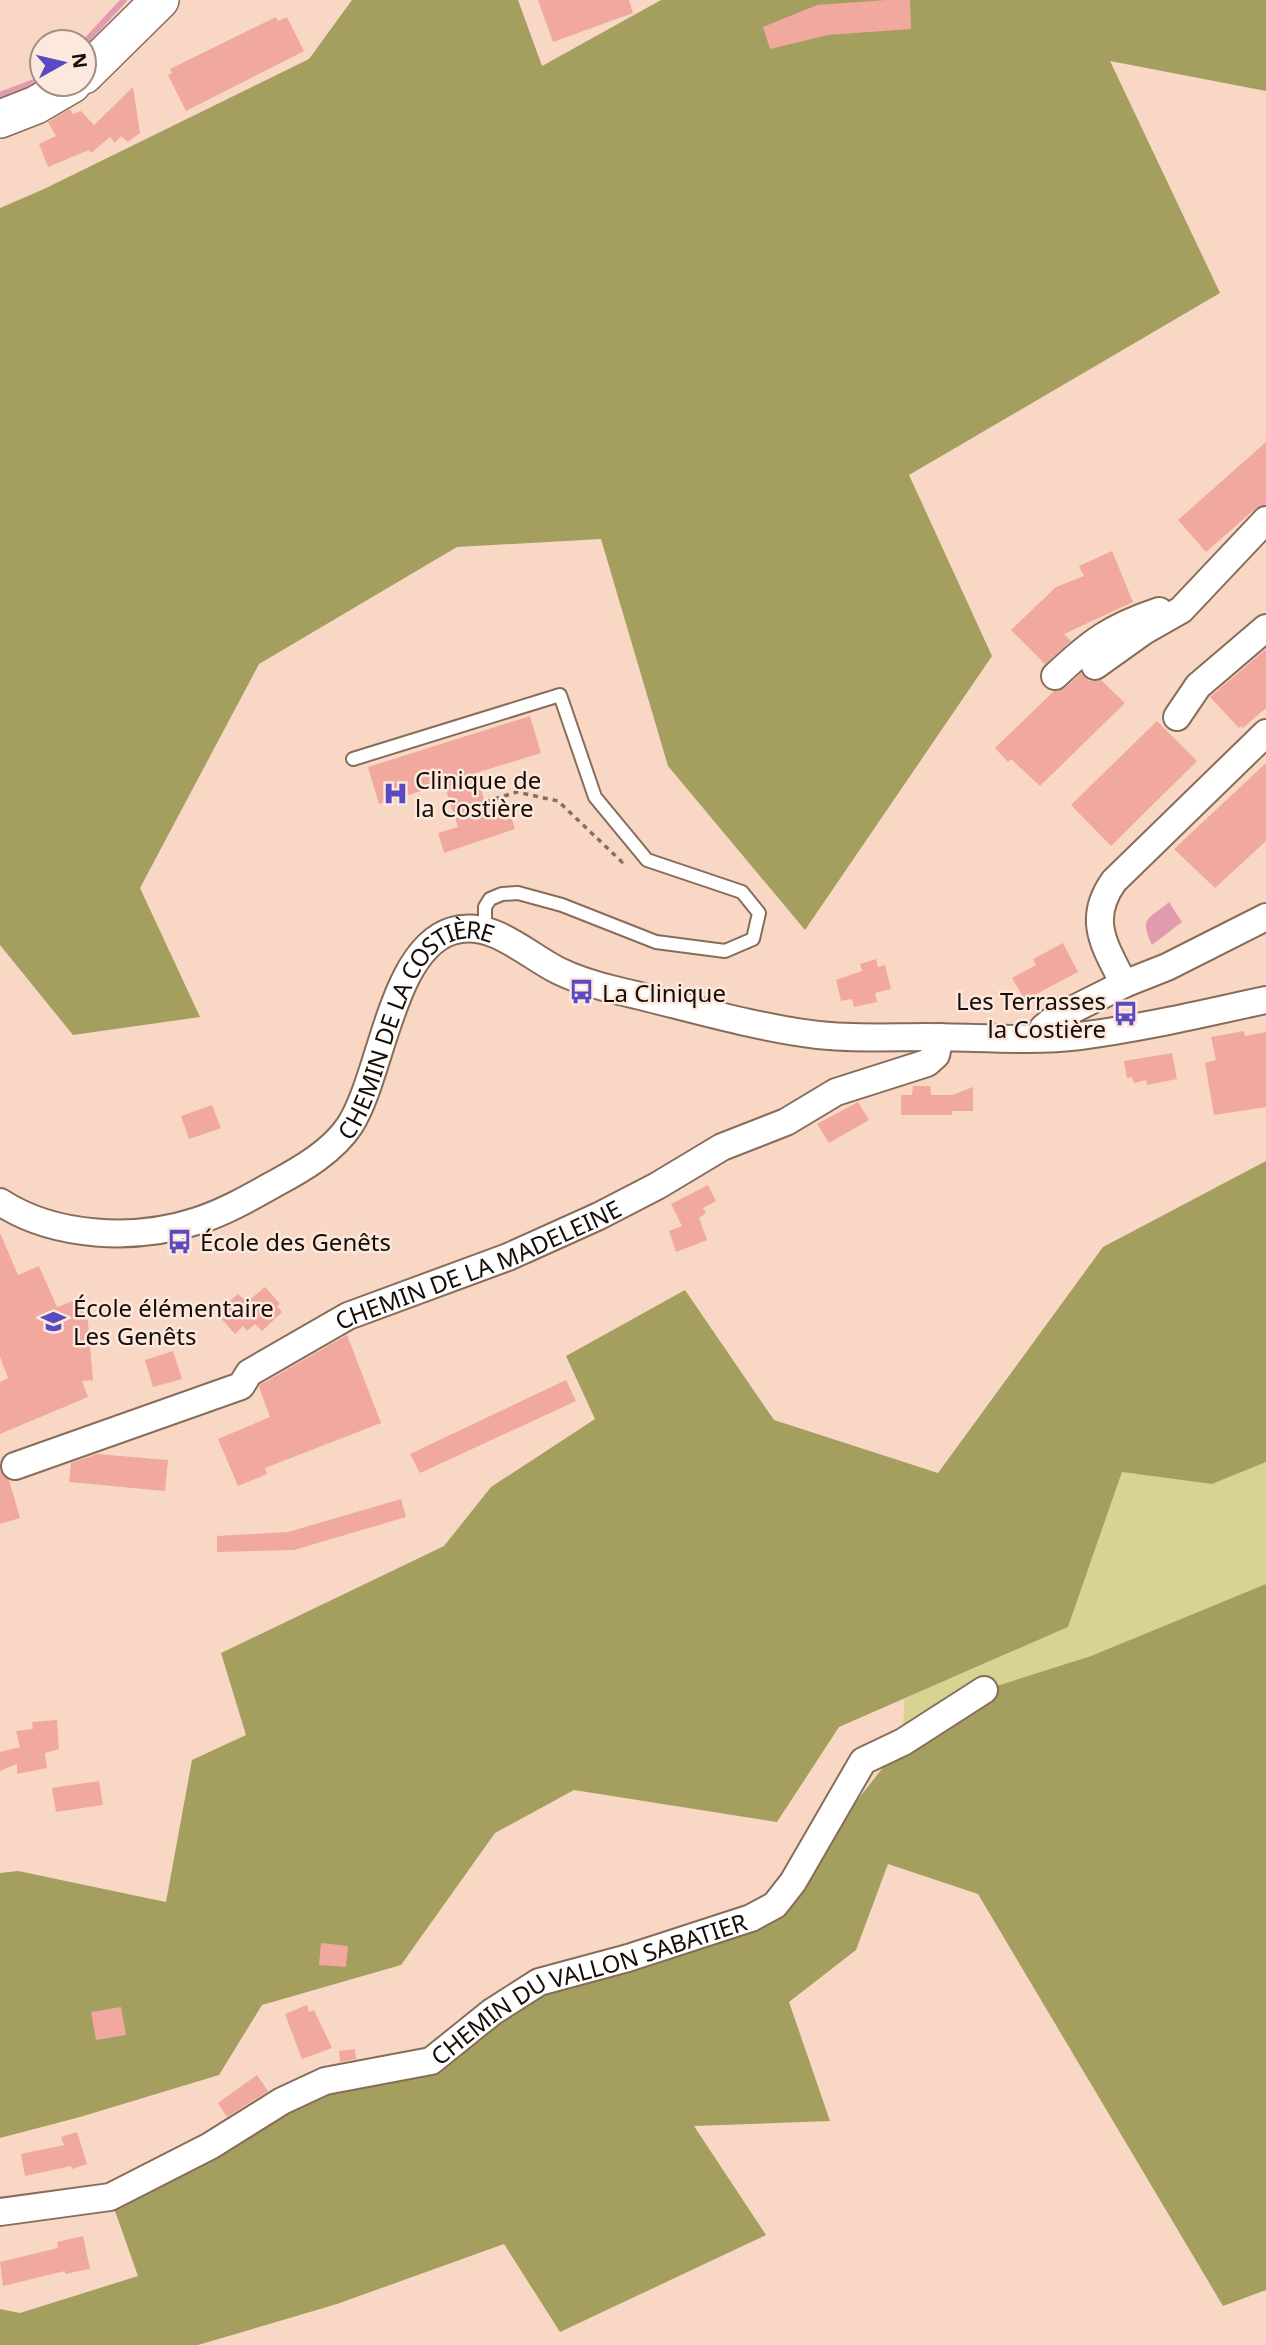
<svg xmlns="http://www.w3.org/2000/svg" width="1266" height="2345" font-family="'Noto Sans',sans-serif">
	<rect width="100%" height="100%" fill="#f8d8c5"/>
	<polygon fill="#d7d391" points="1266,1462 1266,1584 1091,1656 984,1690 903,1742 904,1699 1068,1627 1122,1472 1212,1484"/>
	<g fill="#a49f5e">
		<polygon points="352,0 518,0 542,66 661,0 1266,0 1266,91 1110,61 1220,293 909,475 992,656 805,930 668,766 601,539 457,547 259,664 140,888 200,1017 73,1035 0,945 0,208 44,189 309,59"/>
		<polygon points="1266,1161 1266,1462 1212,1484 1122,1472 1068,1627 839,1727 777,1822 574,1790 495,1833 401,1965 262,2005 219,2075 80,2117 0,2138 0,1873 18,1871 166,1902 192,1760 246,1735 221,1653 444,1546 491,1487 595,1419 566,1356 685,1290 774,1420 938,1473 1103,1247"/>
		<polygon points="1266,1584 1266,2290 1223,2306 978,1894 888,1864 856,1950 789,2002 830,2121 694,2126 766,2235 560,2332 504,2244 337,2304 198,2345 0,2345 0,2309 20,2313 138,2276 110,2197 282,2101 430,2061 492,2013 775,1905 903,1742 984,1690 1091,1656"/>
	</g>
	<path fill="#e19baf" d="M1169,902L1182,922L1152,945C1139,917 1148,920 1169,902Z"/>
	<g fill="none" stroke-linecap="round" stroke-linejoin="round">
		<g stroke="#e19baf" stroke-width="6">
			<polyline points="84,43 124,0"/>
			<polyline points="0,95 42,79"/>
		</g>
	</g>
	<g fill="#f0a89f">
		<polygon points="538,0 629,0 633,13 553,42"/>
		<polygon points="886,0 910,0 911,29 828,35 770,49 763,27 817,5"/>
		<polygon points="276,17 278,21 287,17 304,51 186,111 168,75 172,73 170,69"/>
		<polygon points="133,87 140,133 128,142 121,136 115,143 110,137 91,153 89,150 48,167 39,144 56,136 48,122 70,109 73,114 81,111 94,125"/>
		<polygon points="1266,442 1266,505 1255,509 1206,552 1178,520"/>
		<polygon points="1112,551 1133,602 1064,634 1071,641 1045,664 1011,630 1056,587 1084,576 1079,566"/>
		<polygon points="1266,649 1266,708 1243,728 1241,726 1239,728 1210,697"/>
		<polygon points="1081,673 1089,681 1101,680 1125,703 1040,786 1011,759 1008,762 995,748 1054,691 1065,688"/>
		<polygon points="530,716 541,753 476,773 489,816 509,810 515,829 444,853 438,833 458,827 444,784 379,804 368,767"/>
		<polygon points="1157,721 1197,761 1111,846 1071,805"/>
		<polygon points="1266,763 1266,841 1215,888 1174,849"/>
		<polygon points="1063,943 1078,972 1025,1000 1012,978 1036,965 1033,959"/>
		<polygon points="876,959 878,967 885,965 891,989 875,993 877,1002 854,1007 852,999 841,1001 836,980 862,971 860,964"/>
		<polygon points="1244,1031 1245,1036 1266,1032 1266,1107 1214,1115 1205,1063 1216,1060 1211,1037"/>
		<polygon points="1172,1053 1177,1079 1147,1085 1146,1080 1134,1083 1132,1077 1127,1078 1124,1061"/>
		<polygon points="913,1086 930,1086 931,1095 952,1095 973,1087 973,1111 952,1111 952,1115 901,1115 901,1095 912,1095"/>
		<polygon points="858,1102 869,1120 829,1143 817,1124"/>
		<polygon points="212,1105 221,1128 189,1139 181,1116"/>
		<polygon points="708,1185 716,1201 703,1208 706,1213 699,1218 707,1240 676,1252 669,1231 682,1226 671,1204"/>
		<polygon points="0,1233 18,1275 39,1266 57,1307 78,1299 88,1322 93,1380 82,1381 88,1397 0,1434 0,1382 8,1378 0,1357"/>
		<polygon points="265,1287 280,1304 277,1306 282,1312 262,1331 255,1324 247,1331 243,1326 235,1334 216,1313 238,1294 247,1302"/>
		<polygon points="347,1335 381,1423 265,1468 267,1474 238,1486 218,1439 270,1417 259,1387 260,1385"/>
		<polygon points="173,1351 182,1379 153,1387 145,1360"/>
		<polygon points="566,1380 576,1401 420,1473 410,1454"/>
		<polygon points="97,1454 168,1460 165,1491 69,1482 71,1463"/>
		<polygon points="0,1470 9,1480 20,1518 0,1524"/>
		<polygon points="401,1499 406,1517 294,1550 217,1552 217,1536 288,1532"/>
		<polygon points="57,1720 59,1749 45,1753 47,1768 17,1774 17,1764 0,1771 0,1752 20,1747 16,1731 33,1729 32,1722"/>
		<polygon points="99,1781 103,1805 56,1812 52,1788"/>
		<polygon points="321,1943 348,1946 346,1967 319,1965"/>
		<polygon points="307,2005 309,2012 314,2010 332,2048 302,2059 285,2014"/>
		<polygon points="121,2007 126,2035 96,2040 91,2012"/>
		<polygon points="355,2049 356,2059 340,2062 339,2051"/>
		<polygon points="257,2075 268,2091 227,2117 218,2103"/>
		<polygon points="77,2132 87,2164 72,2169 71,2166 25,2176 21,2154 64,2145 61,2137"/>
		<polygon points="83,2236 90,2269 65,2274 65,2271 3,2286 0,2262 58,2248 57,2242"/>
	</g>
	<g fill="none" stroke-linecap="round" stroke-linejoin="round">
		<defs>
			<polyline id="lane" points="353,759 560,695 595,797 647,860 742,892 759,913 753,939 725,951 656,942 562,905 518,893 502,894 490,899 485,907 485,930"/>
			<g id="street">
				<polyline points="1095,666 1144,631 1181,610 1266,520"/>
				<path d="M1055,676C1091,642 1111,627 1159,611"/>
				<polyline points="1177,717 1198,686 1266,628"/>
				<path d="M1124,984C1105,946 1086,920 1114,881L1266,733"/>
				<polyline points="1040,1038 1043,1028 1054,1019 1124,984 1167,967 1266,917"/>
				<path id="s1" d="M0,1202C55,1238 136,1241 197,1221C225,1212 251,1197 276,1183C302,1169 333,1151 350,1125C382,1075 391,950 452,931C491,919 524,953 557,970C577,980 598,986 619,991C685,1006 751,1027 818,1035C854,1039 891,1037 927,1037C978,1037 1030,1042 1080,1036C1143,1028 1205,1013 1266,1000"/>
				<path id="s2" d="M15,1466L241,1386L249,1373L348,1316L508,1257L599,1216L657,1186L722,1147L786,1122L836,1092L927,1063L936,1055L940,1037"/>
				<path id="s3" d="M0,2212L110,2197L210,2146L282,2101L325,2081L431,2061L492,2012L539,1982L628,1958L751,1918L775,1905L793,1882L863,1761L903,1742L984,1690"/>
			</g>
			<g id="secondary">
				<polyline points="84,75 160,0"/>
				<polyline points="0,119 36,105 72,84"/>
			</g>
		</defs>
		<use href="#lane" stroke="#886c5a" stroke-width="16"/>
		<use href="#street" stroke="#886c5a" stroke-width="30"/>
		<use href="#secondary" stroke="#886c5a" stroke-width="40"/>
		<polyline stroke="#836e62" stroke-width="3.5" stroke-dasharray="5 5" stroke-linecap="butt" points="485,802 517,792 558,801 622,862 626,858"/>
		<use href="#lane" stroke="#fff" stroke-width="12"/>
		<use href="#street" stroke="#fff" stroke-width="26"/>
		<use href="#secondary" stroke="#fff" stroke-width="37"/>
	</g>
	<defs>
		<symbol id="hospital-bare" viewBox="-9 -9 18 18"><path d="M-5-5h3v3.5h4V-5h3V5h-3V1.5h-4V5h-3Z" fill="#594ac2" stroke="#fce8dd" stroke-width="2.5" paint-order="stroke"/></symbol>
		<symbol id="bus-bare" viewBox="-9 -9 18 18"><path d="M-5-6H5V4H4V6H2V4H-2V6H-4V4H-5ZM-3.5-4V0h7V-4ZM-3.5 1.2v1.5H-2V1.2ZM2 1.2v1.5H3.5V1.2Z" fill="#594ac2" stroke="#fce8dd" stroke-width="2.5" paint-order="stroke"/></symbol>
		<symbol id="school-bare" viewBox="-9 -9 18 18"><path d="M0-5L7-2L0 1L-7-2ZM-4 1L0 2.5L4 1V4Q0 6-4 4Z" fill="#594ac2" stroke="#fce8dd" stroke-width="2.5" paint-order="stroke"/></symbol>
	</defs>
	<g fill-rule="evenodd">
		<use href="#hospital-bare" x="378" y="776" width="35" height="35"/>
		<use href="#bus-bare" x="564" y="974" width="35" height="35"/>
		<use href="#bus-bare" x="1108" y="996" width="35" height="35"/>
		<use href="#bus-bare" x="162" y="1224" width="35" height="35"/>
		<use href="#school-bare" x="36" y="1304" width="35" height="35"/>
	</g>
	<g text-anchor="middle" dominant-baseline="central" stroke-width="5" stroke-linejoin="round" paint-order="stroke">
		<g font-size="24" fill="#170d07" stroke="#fce8dd" text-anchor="start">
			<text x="415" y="779">Clinique de<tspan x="415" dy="28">la Costière</tspan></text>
			<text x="602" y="992">La Clinique</text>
			<text x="1106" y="1000" text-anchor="end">Les Terrasses<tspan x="1106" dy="28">la Costière</tspan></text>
			<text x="200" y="1241">École des Genêts</text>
			<text x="73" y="1307">École élémentaire<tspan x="73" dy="28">Les Genêts</tspan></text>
		</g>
		<g font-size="24" fill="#170d07" stroke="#fce8dd">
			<text stroke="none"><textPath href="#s1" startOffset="514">CHEMIN DE LA COSTIÈRE</textPath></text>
			<text stroke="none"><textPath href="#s2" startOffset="509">CHEMIN DE LA MADELEINE</textPath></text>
			<text stroke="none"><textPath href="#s3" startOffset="640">CHEMIN DU VALLON SABATIER</textPath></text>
		</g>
	</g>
	<g transform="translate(63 63) rotate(82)"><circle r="33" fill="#fce8dd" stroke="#a09087" stroke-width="2"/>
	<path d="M0-5L12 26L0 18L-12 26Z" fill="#594ac2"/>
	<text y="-10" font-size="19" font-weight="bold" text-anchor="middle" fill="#170d07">N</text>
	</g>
</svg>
